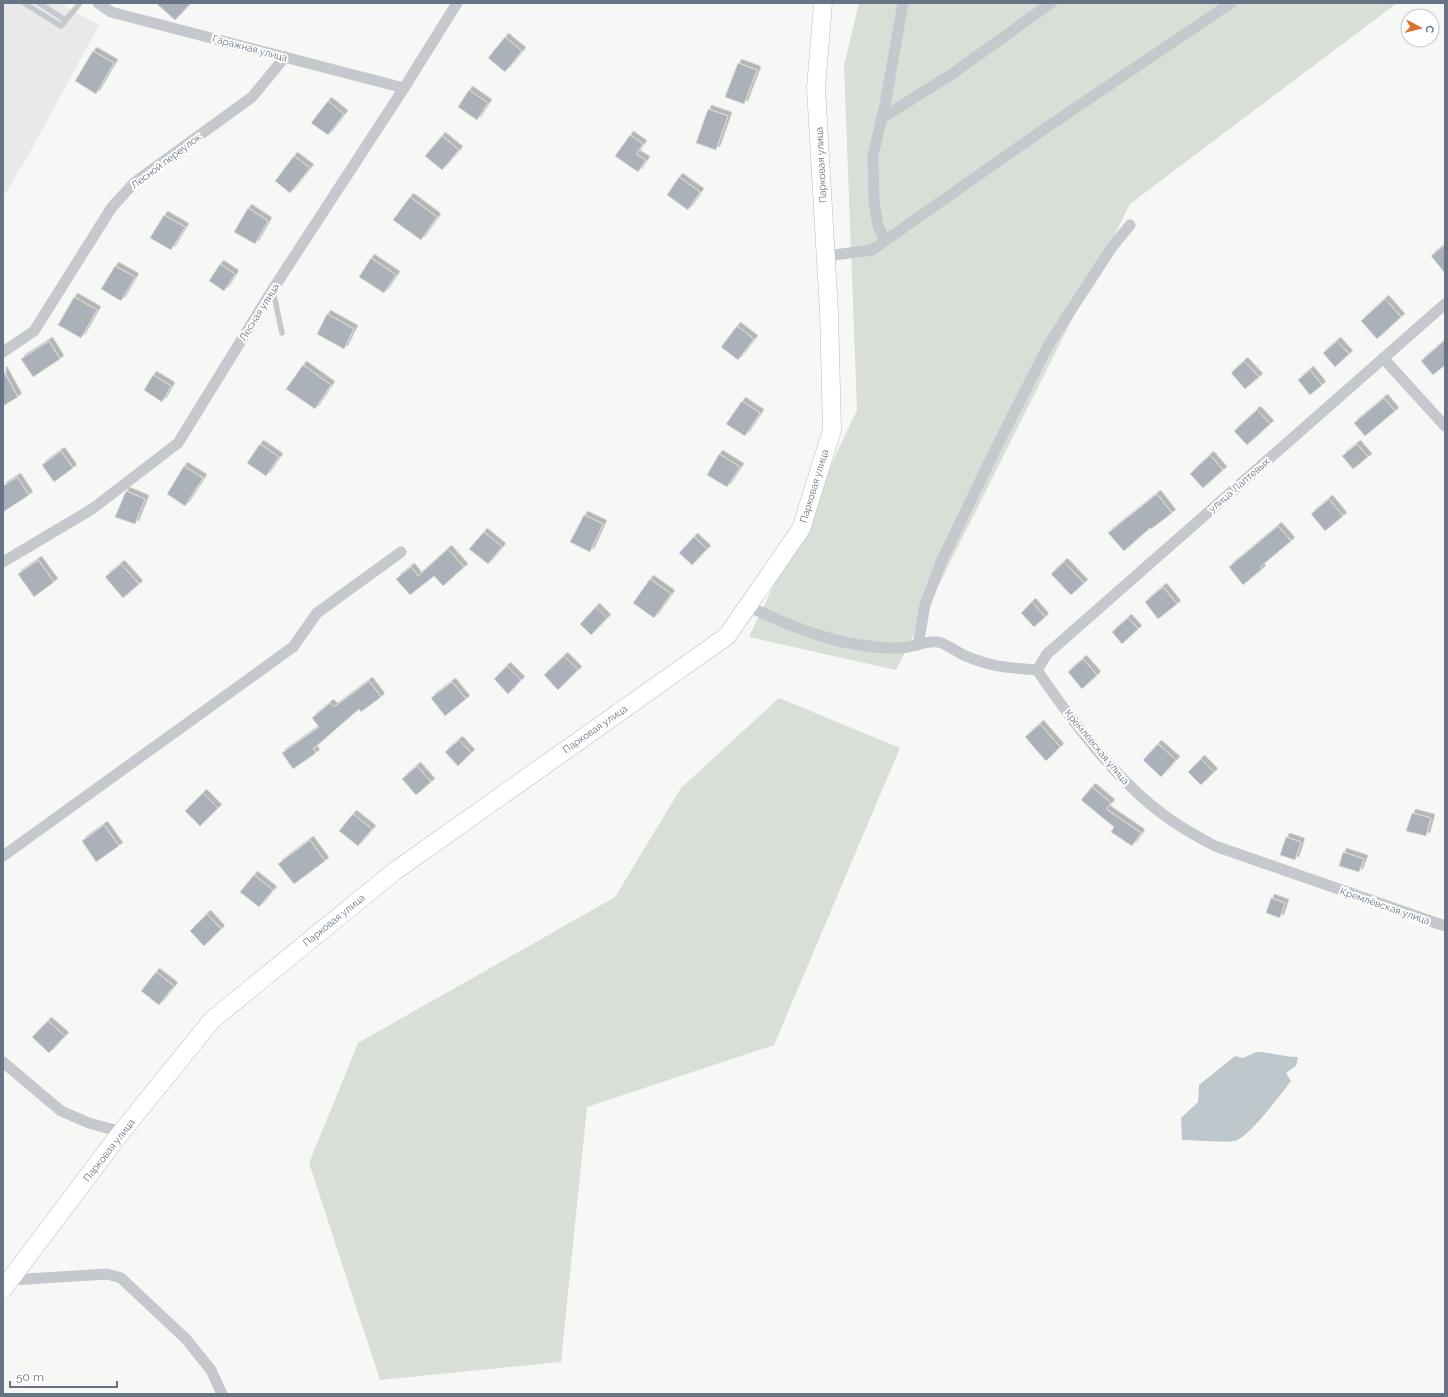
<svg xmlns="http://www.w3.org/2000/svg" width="1448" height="1397" font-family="Raleway,sans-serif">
	<defs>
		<filter id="shadow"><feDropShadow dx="3.5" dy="-3.5" stdDeviation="0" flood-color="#0004"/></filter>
	</defs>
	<rect width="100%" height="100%" fill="#f7f8f5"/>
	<polygon fill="#e8e9e8" points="3,3 59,3 99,25 29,154 3,197"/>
	<g fill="#d8dfd6">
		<polygon points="859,3 1397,3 1130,204 896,670 749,637 857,410 844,65"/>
		<polygon points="779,698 900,748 774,1045 587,1107 561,1362 380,1380 309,1163 358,1043 615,897 681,788"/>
	</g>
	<path fill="#bec7cc" d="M1256,1052C1272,1052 1284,1057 1298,1057L1296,1066L1286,1073L1291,1081C1281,1094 1250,1136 1235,1141C1228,1143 1193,1140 1182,1140L1181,1118L1198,1102L1199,1085L1235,1056L1243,1058Z"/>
	<g fill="#abb1b9" stroke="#d9d9d7" filter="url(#shadow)">
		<polygon points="156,3 191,3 175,20"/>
		<polygon points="505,37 522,51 505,72 488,58"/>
		<polygon points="93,51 114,63 96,94 75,81"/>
		<polygon points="738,63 757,70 744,104 725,97"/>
		<polygon points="469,90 488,103 477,120 458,107"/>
		<polygon points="328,101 344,114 328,135 311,123"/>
		<polygon points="708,109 728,116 716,150 696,143"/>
		<polygon points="630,135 643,144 636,154 646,160 638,172 615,156"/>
		<polygon points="442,136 459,150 442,170 425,156"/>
		<polygon points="294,156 310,168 290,193 275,181"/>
		<polygon points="679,177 700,192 688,210 667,195"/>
		<polygon points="410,197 437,217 421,240 393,220"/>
		<polygon points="248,208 268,221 255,244 234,232"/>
		<polygon points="164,215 185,227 171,250 150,238"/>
		<polygon points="1445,245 1445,273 1431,256"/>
		<polygon points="371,258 396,275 384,293 359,277"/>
		<polygon points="220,264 235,274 224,291 209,281"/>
		<polygon points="115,266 135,277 121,301 101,289"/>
		<polygon points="74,297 97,310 81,338 58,325"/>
		<polygon points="1385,299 1401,317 1377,339 1361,321"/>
		<polygon points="327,314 354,329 344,349 317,334"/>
		<polygon points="737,326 754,339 738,360 721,347"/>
		<polygon points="1445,340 1445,365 1433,375 1421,361"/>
		<polygon points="49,341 60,359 33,377 21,359"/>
		<polygon points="1337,341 1349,354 1335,367 1323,353"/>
		<polygon points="1244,361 1259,377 1245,389 1231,373"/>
		<polygon points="303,365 331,385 315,409 286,389"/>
		<polygon points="3,370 18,397 3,406"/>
		<polygon points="1310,370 1322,385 1310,395 1298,380"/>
		<polygon points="153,375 171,386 162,402 144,390"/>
		<polygon points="1384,398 1395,411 1365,436 1354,423"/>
		<polygon points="742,401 760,413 745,436 726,424"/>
		<polygon points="1257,410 1270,424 1247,445 1234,431"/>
		<polygon points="260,444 279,457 266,476 247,463"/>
		<polygon points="1357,444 1368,457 1353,469 1342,456"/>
		<polygon points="61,451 73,468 54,482 42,465"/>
		<polygon points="719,454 740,467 727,487 707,475"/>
		<polygon points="1210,455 1223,470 1203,488 1190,474"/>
		<polygon points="184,466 203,478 185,506 167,494"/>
		<polygon points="17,477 29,495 3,512 3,486"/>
		<polygon points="126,491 145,499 135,524 115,517"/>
		<polygon points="1157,494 1172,513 1151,529 1150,528 1124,551 1108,533"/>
		<polygon points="1329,499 1343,516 1325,531 1311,514"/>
		<polygon points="584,515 603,524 590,552 570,542"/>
		<polygon points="1278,526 1291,541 1260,567 1262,569 1243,585 1229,567"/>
		<polygon points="484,532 502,547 488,564 469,549"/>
		<polygon points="694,537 707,549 692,565 679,553"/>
		<polygon points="448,549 464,567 443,586 434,576 410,595 396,579 411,567 418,576"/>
		<polygon points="38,560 54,582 34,597 18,574"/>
		<polygon points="1064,562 1084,583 1071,595 1051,574"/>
		<polygon points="121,564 139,584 123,598 105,577"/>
		<polygon points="650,579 671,594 654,618 633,603"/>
		<polygon points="1163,587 1177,604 1158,619 1145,602"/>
		<polygon points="1032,602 1045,617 1034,627 1021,613"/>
		<polygon points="596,607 607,618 591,635 580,624"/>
		<polygon points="1128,618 1138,629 1122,644 1112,632"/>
		<polygon points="564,656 578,670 558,690 544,675"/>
		<polygon points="1083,659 1097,675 1082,689 1068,672"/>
		<polygon points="507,666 521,680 508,694 494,679"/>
		<polygon points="369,681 381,697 361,712 359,709 313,749 316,753 293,769 282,753 319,727 312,718 330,703 334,707"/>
		<polygon points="452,682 466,699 445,716 431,698"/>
		<polygon points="1040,724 1060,747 1046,761 1025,737"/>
		<polygon points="459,740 471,753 458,766 445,752"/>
		<polygon points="1158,744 1176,760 1161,777 1143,760"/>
		<polygon points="1201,759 1214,772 1201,785 1188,772"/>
		<polygon points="417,766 431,782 416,795 402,779"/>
		<polygon points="1092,787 1111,803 1106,809 1141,833 1132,846 1111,832 1114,827 1081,800"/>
		<polygon points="203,793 218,808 200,826 185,811"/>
		<polygon points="1412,813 1431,818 1426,836 1406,831"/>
		<polygon points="353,814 372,829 358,846 339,831"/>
		<polygon points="104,825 119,846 96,862 82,841"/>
		<polygon points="1286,837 1301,842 1295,860 1280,855"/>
		<polygon points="310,840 325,861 294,884 278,864"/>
		<polygon points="1343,852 1364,859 1359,872 1339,866"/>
		<polygon points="254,875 273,890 259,907 240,892"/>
		<polygon points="1271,898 1285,903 1280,918 1266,913"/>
		<polygon points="207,914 221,929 204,946 190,931"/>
		<polygon points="156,972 174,986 159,1005 141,991"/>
		<polygon points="48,1021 65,1036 49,1053 32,1037"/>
	</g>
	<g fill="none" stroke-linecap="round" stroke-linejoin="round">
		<defs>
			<polyline id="primary" points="3,1289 119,1135 212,1020 395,871 727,636 801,529 832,430 829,312 816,88 823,3"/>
		</defs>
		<use href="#primary" stroke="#b8bbc0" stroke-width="19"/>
		<g stroke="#c5c8cc" stroke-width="5.5">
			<polyline points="24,3 61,26 80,3"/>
			<polyline points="39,3 65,20"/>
			<polyline points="273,290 282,333"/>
		</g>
		<g stroke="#c5c8cc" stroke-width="11">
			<polyline points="98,3 111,12 404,88"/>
			<polyline points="882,118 952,74 1051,3"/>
			<polyline points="885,240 878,226 874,202 873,155 885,105 903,3"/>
			<polyline points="826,256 872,250 1037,134 1231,3"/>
			<polyline points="3,352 34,331 112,207 135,182 252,97 285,57"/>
			<polyline points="1383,358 1445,426"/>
			<polyline points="3,562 92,509 178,443 273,289 404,88 457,3"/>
			<path d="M748,606C795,629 843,648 896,648C910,649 925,640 938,642C947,644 957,652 966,656C991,667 1009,668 1037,670"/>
			<polyline points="918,645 925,605 942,560 996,448 1049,344 1112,247 1130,225"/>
			<polyline points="1037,670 1047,654 1445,304"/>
			<path d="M1037,670C1072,721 1117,782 1168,818C1183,829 1198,837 1215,846L1445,926"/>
			<polyline points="3,856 293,647 317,613 401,552"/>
			<polyline points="3,1062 61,1111 89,1123 122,1132"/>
			<polyline points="10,1280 107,1274 121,1278 186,1339 211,1370 222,1394"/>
		</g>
		<use href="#primary" stroke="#fff" stroke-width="18"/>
	</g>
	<g text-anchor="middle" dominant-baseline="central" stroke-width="4" stroke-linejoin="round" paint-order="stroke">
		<g font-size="10" fill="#677486" stroke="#fff">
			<text transform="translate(250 48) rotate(15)">Гаражная улица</text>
			<text transform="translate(166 161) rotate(-37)">Лесной переулок</text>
			<text transform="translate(821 165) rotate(-93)">Парковая улица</text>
			<text transform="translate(259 312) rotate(-58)">Лесная улица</text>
			<text transform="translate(1239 485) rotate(-41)">улица Лаптевых</text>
			<text transform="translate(814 486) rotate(-73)">Парковая улица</text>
			<text transform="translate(595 729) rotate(-35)">Парковая улица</text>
			<text transform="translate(1097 747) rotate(50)">Кремлёвская улица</text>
			<text transform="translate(1385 906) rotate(19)">Кремлёвская улица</text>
			<text transform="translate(334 920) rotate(-39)">Парковая улица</text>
			<text transform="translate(109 1150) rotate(-52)">Парковая улица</text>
		</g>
	</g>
	<rect width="1448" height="1397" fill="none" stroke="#677486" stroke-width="8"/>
	<g transform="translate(1420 28) rotate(97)"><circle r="19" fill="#ffffff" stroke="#c2c7cf"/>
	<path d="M0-3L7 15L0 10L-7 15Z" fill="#e26f2a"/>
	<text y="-6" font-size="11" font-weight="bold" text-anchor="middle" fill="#677486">С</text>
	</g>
	<path d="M10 1381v6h107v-6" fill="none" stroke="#677486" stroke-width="2"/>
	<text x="16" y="1381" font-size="12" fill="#677486" stroke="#ffffff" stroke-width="3" paint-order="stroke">50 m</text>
</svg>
